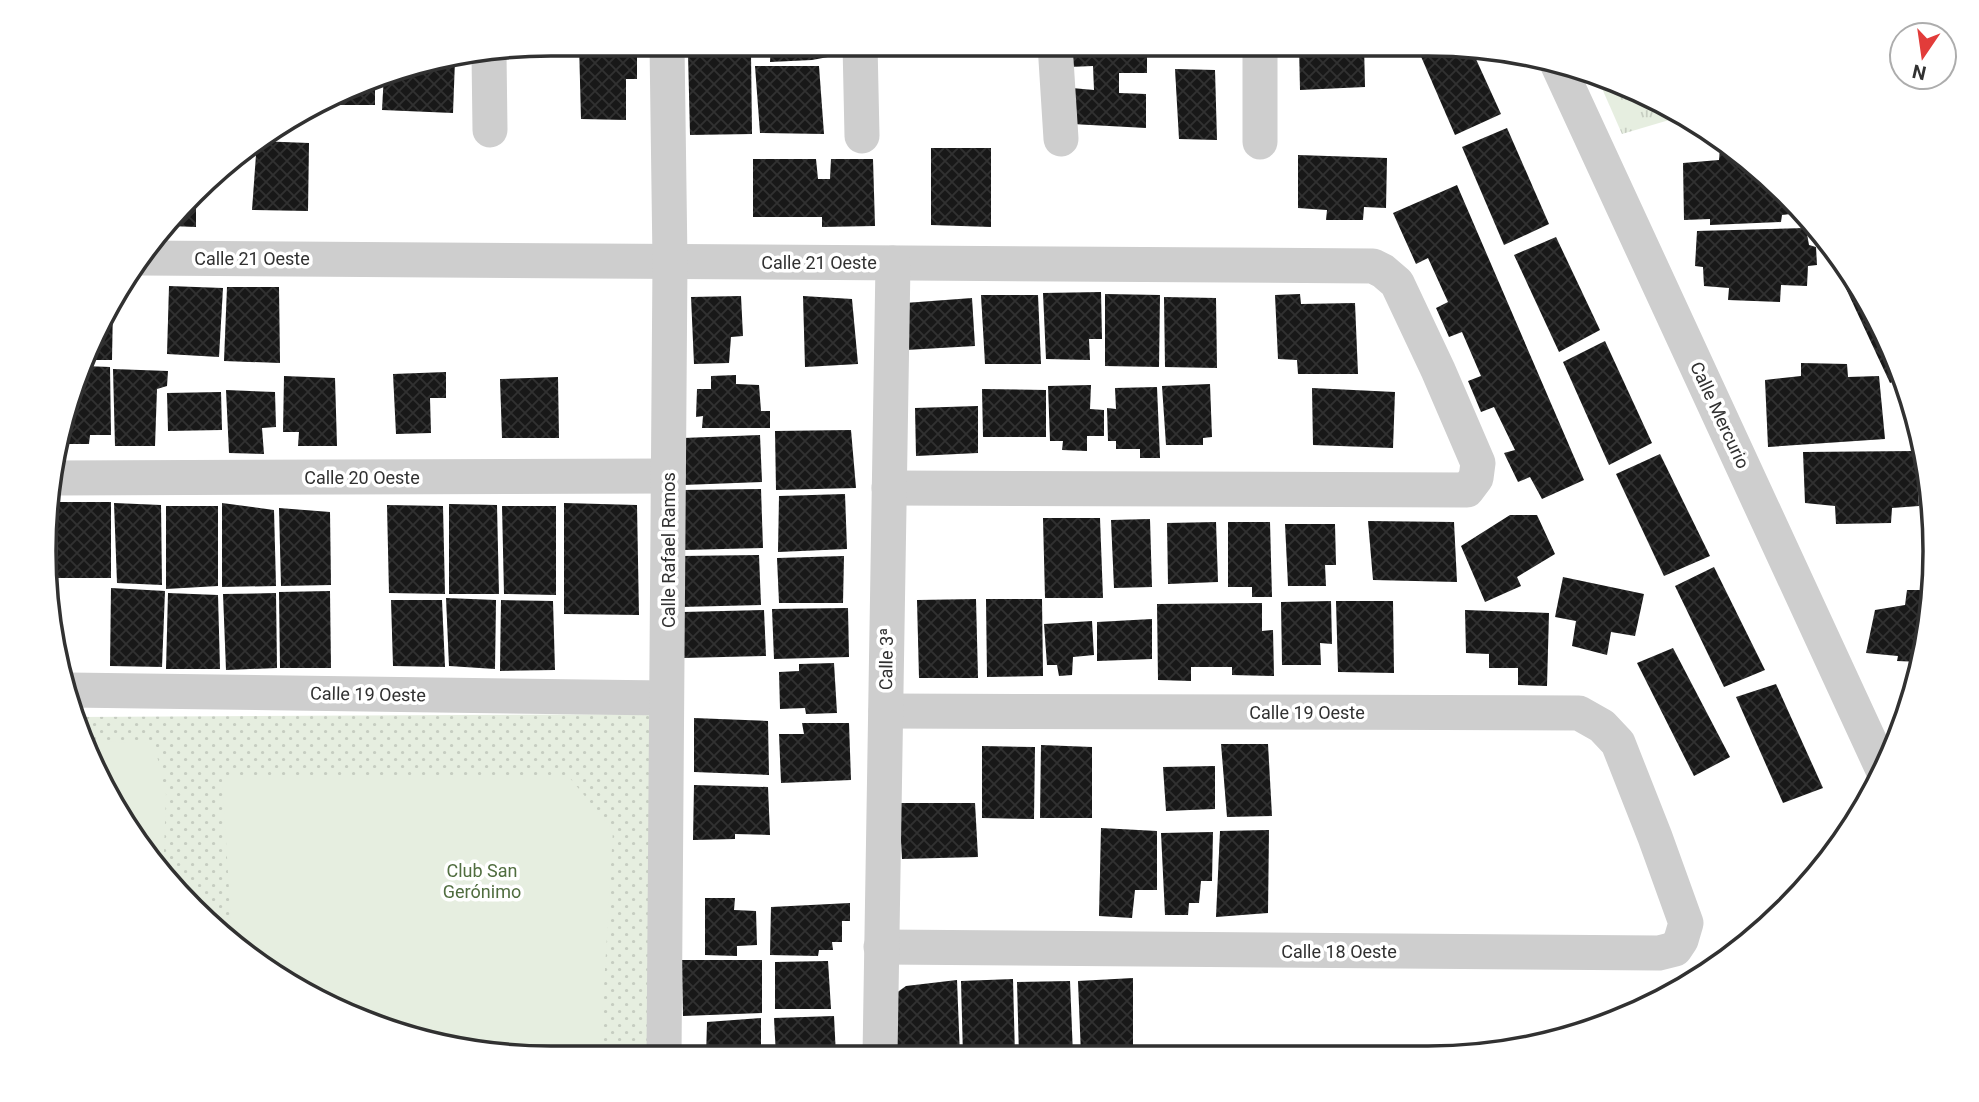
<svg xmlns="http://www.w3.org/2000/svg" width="1979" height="1102" font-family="Roboto,sans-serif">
	<defs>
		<pattern id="grass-tufts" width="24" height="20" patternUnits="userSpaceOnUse" patternTransform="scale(1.75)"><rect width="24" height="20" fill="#e6eee0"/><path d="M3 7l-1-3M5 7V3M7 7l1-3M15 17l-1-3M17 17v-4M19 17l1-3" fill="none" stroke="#c6cdc1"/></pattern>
		<pattern id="park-dots" width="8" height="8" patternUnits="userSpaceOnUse" patternTransform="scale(1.75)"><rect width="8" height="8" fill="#e6eee0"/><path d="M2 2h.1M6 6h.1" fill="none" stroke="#c6cdc1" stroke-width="1.8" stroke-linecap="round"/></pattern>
		<pattern id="building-cross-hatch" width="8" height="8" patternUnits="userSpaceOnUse" patternTransform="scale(1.75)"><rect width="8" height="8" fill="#181818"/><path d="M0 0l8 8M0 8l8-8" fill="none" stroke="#313131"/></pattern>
	</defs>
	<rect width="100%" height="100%" fill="#fff"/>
	<polygon fill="url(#grass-tufts)" points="1597,77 1682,112 1686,115 1622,134"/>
	<polygon fill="url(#park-dots)" points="659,714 650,1057 518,1057 388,1031 297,990 169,885 82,745 76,717"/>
	<g fill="#e6eee0">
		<polygon points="81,741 154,743 166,794 164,852 160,870"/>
		<polygon points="222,777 569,777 613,830 600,1057 518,1057 388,1031 297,990 232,937"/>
	</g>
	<g fill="url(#building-cross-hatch)">
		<polygon points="579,44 637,44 637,79 626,79 626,120 581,119"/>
		<polygon points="771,44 827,44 828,57 812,60 770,62"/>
		<polygon points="1069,44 1147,44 1147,73 1119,73 1119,93 1146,94 1146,128 1072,124 1072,88 1094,90 1093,66 1069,67"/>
		<polygon points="1299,45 1364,45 1365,87 1300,90"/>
		<polygon points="1416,45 1470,46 1501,114 1455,135"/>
		<polygon points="688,53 751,54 752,134 690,135"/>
		<polygon points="455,60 453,113 382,110 384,73 388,71"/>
		<polygon points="755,66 819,66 824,134 760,133"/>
		<polygon points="1175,69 1215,70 1217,140 1179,139"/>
		<polygon points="375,78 375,105 324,105 329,102"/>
		<polygon points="1507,128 1549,224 1504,245 1462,147"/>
		<polygon points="257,141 309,143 308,211 252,210"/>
		<polygon points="931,148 991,148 991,227 931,225"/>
		<polygon points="1720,148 1732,148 1763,170 1800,210 1800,213 1782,215 1781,222 1710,225 1710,219 1684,220 1683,163 1719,160"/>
		<polygon points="1298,155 1387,158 1386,208 1364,207 1363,220 1326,220 1327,210 1298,208"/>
		<polygon points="753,159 816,159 818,179 830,179 831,159 873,159 875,226 822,227 822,217 753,217"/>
		<polygon points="1457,185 1584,480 1542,499 1530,477 1518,482 1504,453 1515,450 1494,407 1481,412 1468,381 1481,376 1462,332 1449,337 1436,308 1448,302 1428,258 1416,264 1393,213"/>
		<polygon points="196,198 196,227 170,226"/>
		<polygon points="1806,228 1809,245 1816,247 1817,265 1808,266 1807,286 1781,285 1780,302 1728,300 1729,288 1704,286 1703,267 1695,266 1697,231"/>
		<polygon points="1556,237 1600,330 1559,352 1514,255"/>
		<polygon points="1850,274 1883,327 1902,378 1890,383 1841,278"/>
		<polygon points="169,286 223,288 219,357 167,354"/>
		<polygon points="227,287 279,287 280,363 224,361"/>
		<polygon points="1101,292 1102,339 1089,339 1090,360 1046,359 1043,293"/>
		<polygon points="1105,294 1160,295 1159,367 1105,366"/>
		<polygon points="1300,294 1301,304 1355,303 1358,374 1298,374 1297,360 1278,359 1275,295"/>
		<polygon points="981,295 1038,295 1041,364 985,364"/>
		<polygon points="741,296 743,336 731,337 729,363 694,364 691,297"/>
		<polygon points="803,296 852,299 858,364 805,367"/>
		<polygon points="1164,297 1216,298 1217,368 1165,367"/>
		<polygon points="972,298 975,346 906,350 905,303"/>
		<polygon points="113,305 112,360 88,360"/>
		<polygon points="1605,341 1652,443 1609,465 1563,362"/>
		<polygon points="1801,363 1847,364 1848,377 1879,376 1885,439 1768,447 1765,380 1801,376"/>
		<polygon points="85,366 110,367 111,435 90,435 89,444 59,444 61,419"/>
		<polygon points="113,369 168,371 167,386 157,389 155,446 115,446"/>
		<polygon points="446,372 446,398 430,398 431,433 396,434 393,374"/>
		<polygon points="736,375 736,384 759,385 761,411 770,411 770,428 702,428 703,416 696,417 697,389 711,389 711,376"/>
		<polygon points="284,376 335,378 337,446 298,446 299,432 283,432"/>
		<polygon points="558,377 559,438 502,438 500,379"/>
		<polygon points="1210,384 1212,437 1203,438 1203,445 1166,445 1162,386"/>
		<polygon points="1091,385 1090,409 1104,410 1104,436 1087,436 1087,451 1062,450 1063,441 1050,441 1048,386"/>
		<polygon points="1157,387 1160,458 1140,458 1140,449 1116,449 1116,441 1108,441 1107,408 1116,409 1115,388"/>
		<polygon points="1312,388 1395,392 1393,448 1313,445"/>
		<polygon points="982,389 1046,390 1046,437 983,437"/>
		<polygon points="226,390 275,392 276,427 262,428 264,454 229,453"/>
		<polygon points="221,392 222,430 168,431 167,393"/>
		<polygon points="978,406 978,453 916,456 915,408"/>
		<polygon points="851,430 856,488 776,490 775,431"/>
		<polygon points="760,435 762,482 683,485 683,438"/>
		<polygon points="1915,451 1919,506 1892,508 1891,523 1836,524 1835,506 1805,503 1803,452"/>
		<polygon points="1660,454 1710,556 1664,576 1616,474"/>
		<polygon points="761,489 763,548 684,550 681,490"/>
		<polygon points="845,494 847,549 778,552 779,496"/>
		<polygon points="58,502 111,502 111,578 57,578"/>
		<polygon points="114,503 161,505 162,585 117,583"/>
		<polygon points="222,503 274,510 276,586 222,587"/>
		<polygon points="564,503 637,505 639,615 564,614"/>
		<polygon points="449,504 497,505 499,594 449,594"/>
		<polygon points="387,505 443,506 445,594 389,593"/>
		<polygon points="166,506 218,506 218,586 166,589"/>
		<polygon points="502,506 556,506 556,595 504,594"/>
		<polygon points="279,508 330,512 331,585 281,586"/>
		<polygon points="1510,515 1537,515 1555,554 1517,577 1521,586 1485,602 1461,546"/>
		<polygon points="1043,518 1100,518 1103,598 1045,598"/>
		<polygon points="1150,519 1152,587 1114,588 1111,520"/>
		<polygon points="1368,521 1454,522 1457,582 1373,580"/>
		<polygon points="1216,522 1218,582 1168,584 1167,523"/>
		<polygon points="1228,522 1270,522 1272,597 1252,597 1252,587 1228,587"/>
		<polygon points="1285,524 1335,524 1336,565 1325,565 1326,586 1288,586"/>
		<polygon points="759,555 761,605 681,607 681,556"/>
		<polygon points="844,556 843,603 779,603 777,558"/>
		<polygon points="1714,567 1765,670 1724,687 1675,586"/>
		<polygon points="1563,577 1644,594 1635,636 1611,632 1607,655 1572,646 1576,621 1555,617"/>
		<polygon points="111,588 165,591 162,667 110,666"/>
		<polygon points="1907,590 1932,590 1931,618 1921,662 1897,661 1898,656 1866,653 1875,610 1905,605"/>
		<polygon points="330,591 331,668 280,668 279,592"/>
		<polygon points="168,593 218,595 220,669 166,669"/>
		<polygon points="276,593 277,668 226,670 223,594"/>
		<polygon points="446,598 496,600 495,669 449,666"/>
		<polygon points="976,599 978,678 919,678 917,600"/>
		<polygon points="986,599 1042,599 1043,676 987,677"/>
		<polygon points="391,600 442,600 445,667 393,666"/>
		<polygon points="501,600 553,601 555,670 500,671"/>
		<polygon points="1331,601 1332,644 1320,643 1321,665 1282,665 1281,602"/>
		<polygon points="1336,601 1393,601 1394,673 1338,672"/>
		<polygon points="1262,603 1262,631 1273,630 1274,676 1232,675 1232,667 1191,667 1191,681 1158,680 1157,604"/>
		<polygon points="848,608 849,657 774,659 772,609"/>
		<polygon points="764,610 766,656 683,658 683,612"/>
		<polygon points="1465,610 1549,613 1547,686 1518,685 1518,668 1489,668 1489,654 1466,653"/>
		<polygon points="1152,619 1152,659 1097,661 1097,622"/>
		<polygon points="1092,621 1094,655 1073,657 1072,675 1059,676 1057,665 1047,665 1044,624"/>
		<polygon points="1673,648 1730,757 1694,776 1637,663"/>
		<polygon points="834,663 837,713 806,714 805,708 780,709 779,672 799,671 799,664"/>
		<polygon points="1917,675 1910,708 1909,708 1906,676"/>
		<polygon points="1776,684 1823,788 1783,803 1736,697"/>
		<polygon points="694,718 768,721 769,775 694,772"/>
		<polygon points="802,723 849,723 851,780 781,783 779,734 804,734"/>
		<polygon points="1221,744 1268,744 1272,816 1227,817"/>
		<polygon points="1041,745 1092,747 1092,818 1040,818"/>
		<polygon points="982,746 1035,747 1034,819 982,818"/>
		<polygon points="1215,766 1215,809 1166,811 1163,767"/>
		<polygon points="694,785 768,787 770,835 735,834 735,839 693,840"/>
		<polygon points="899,803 975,803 978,857 902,859"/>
		<polygon points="1101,828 1157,831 1157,890 1135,890 1132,918 1099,916"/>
		<polygon points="1269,830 1268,913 1216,917 1220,831"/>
		<polygon points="1213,832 1212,881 1201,881 1199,903 1189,903 1188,915 1165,915 1161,833"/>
		<polygon points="705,898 735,898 734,910 756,911 757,945 737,946 737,956 705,955"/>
		<polygon points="850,903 850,921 842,921 842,942 832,942 833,950 819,950 818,956 770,955 771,907"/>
		<polygon points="682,960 762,960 762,1013 683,1016"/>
		<polygon points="828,961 831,1009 775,1009 775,962"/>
		<polygon points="1133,978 1133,1055 1081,1055 1078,981"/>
		<polygon points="1013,979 1015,1056 963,1056 961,981"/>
		<polygon points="957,980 960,1056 894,1056 892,996 906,986"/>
		<polygon points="1070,981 1073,1055 1019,1056 1017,982"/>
		<polygon points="834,1016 836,1056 776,1056 774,1018"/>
		<polygon points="761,1018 761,1056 706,1057 707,1022"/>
	</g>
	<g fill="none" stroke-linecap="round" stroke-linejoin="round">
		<g stroke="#cecece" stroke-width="35">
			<polyline points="860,44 862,136"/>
			<polyline points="1055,44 1061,139"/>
			<polyline points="1260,45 1260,142"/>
			<polyline points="489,54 490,130"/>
			<polyline points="1556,61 1883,770"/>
			<polyline points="140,258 1373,266 1383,271 1397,283 1438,370 1478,463 1476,478 1467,490 889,488"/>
			<polyline points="55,478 668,476"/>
			<polyline points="69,690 666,698"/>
			<polyline points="881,947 1659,953 1675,949 1681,940 1686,923 1655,837 1618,743 1602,726 1579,713 886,711"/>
			<polyline points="880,1056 893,263"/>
			<polyline points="664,1057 670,261 667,44"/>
		</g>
	</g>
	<g text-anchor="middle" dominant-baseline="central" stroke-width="7" stroke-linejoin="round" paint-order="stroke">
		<g font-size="18" fill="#313131" stroke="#fff">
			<text x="252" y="258">Calle 21 Oeste</text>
			<text x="819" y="262">Calle 21 Oeste</text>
			<text transform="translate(1720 415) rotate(65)">Calle Mercurio</text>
			<text x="362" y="477">Calle 20 Oeste</text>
			<text transform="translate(668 550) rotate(-90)">Calle Rafael Ramos</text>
			<text transform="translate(886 659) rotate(-89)">Calle 3ª</text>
			<text transform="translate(368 694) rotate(1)">Calle 19 Oeste</text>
			<text x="1307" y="712">Calle 19 Oeste</text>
			<text x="1339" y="951">Calle 18 Oeste</text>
		</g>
		<g font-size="18" fill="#506d3f" stroke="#fff">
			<text x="482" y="870">Club San<tspan x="482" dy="21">Gerónimo</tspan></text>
		</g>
	</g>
	<path d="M0 0H1979V1102H0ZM551 56H1428A495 495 0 0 1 1923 551V551A495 495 0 0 1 1428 1046H551A495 495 0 0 1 56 551V551A495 495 0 0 1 551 56Z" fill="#fff" fill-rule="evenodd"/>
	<path fill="none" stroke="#313131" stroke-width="3.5" d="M551 56H1428A495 495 0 0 1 1923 551V551A495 495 0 0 1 1428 1046H551A495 495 0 0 1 56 551V551A495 495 0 0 1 551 56Z"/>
	<g transform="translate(1923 56) rotate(193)"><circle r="33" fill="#ffffff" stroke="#adadad" stroke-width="2"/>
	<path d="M0-5L12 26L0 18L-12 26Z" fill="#e23c3a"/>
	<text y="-10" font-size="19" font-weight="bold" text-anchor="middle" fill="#313131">N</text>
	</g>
</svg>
